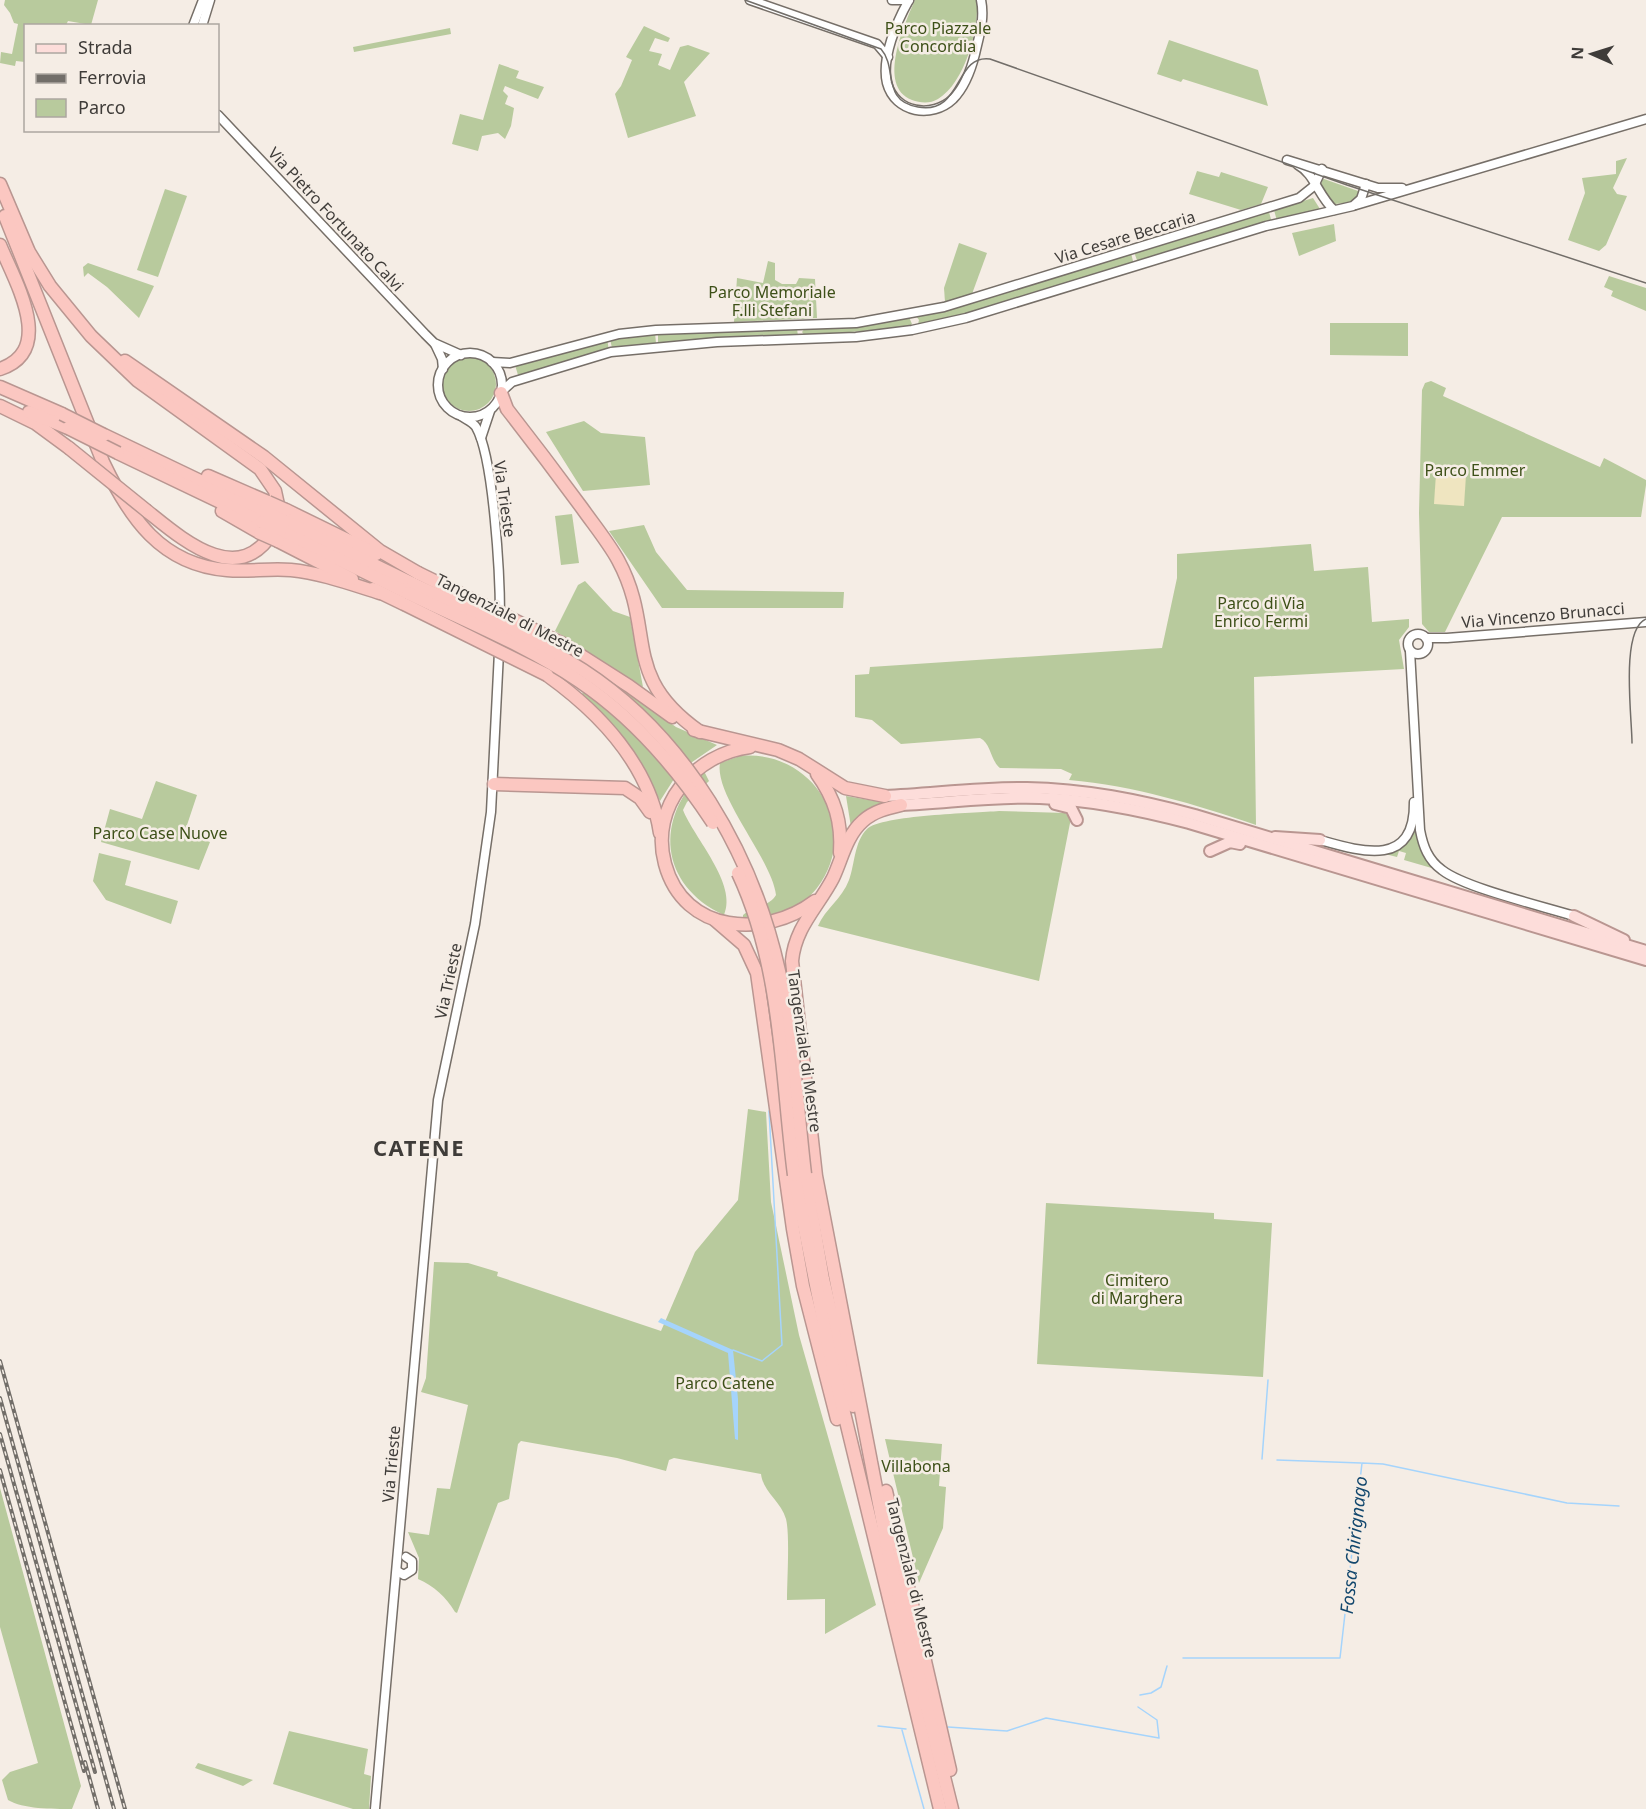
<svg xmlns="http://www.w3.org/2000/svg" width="1646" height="1809" font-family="'Noto Sans',sans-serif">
	<rect width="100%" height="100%" fill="#f5ede5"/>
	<g fill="#b8ca9d">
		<polygon points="5,0 98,0 91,25 68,21 66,25 26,26 25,62 16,61 15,66 0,63 1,52 12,54 18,24 14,23 10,13 4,5"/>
		<path d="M915,0H977C979,29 965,83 938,99C930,104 920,103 912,100C876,86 905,23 915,0Z"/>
		<polygon points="644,26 670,38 668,42 655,38 649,51 662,54 658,65 670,70 680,47 688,45 710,53 684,82 696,116 628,138 615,94 621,86 632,60 626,57"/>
		<polygon points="450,28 451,34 354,52 353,47"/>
		<polygon points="1169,40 1258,70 1268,106 1183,79 1181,82 1157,74"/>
		<polygon points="499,64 519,71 516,78 544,87 538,99 505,86 503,91 508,96 505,104 514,108 511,126 505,139 498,133 482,136 478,151 452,144 460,114 483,120"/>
		<polygon points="1627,158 1613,188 1617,194 1627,196 1606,245 1599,251 1568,240 1585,193 1582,178 1616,174 1616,161"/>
		<polygon points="1197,171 1219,177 1221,172 1268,187 1261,204 1241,210 1189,194"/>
		<polygon points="1322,179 1324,179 1361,192 1354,202 1335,204 1321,187"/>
		<polygon points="165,189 187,196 158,277 137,270"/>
		<polygon points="1313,198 1320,209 1277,221 1274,210"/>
		<polygon points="1269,212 1272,223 1138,263 1134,252"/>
		<polygon points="1334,224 1336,241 1299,256 1292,233"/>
		<polygon points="959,243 987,253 972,294 945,302 944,288"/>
		<polygon points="1131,253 1134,265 968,314 918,324 919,320 916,316"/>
		<polygon points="768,261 775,263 775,280 782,284 796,284 799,278 815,279 817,318 734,322 737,278 763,283"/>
		<polygon points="88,263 154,286 139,318 107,287 88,273 84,277 83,267"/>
		<polygon points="1609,276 1646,288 1646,311 1611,296 1613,291 1604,287"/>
		<polygon points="909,317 912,324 908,327 805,336 802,332 806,327"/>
		<polygon points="1330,323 1408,323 1408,356 1330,355"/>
		<polygon points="797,328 798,337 658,343 658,332"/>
		<polygon points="655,333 656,343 612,348 610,339"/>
		<polygon points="607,339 609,350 518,375 515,365"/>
		<circle cx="469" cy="384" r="27"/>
		<polygon points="1431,381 1446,388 1443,396 1600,467 1604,458 1646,480 1646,485 1641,517 1502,517 1445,632 1429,632 1422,624 1419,513 1422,390 1425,383"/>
		<polygon points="584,421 601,433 645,437 650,485 583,491 546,432"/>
		<polygon points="572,514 579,563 561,565 555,516"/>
		<polygon points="644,525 656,552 687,590 844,592 843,608 662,608 609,531"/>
		<path d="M1311,544L1314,571L1368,567L1372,622L1409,619V627L1399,640L1404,669L1254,677L1256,825C1194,804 1135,786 1069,780L1072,774L1061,769L1000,768C990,760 991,743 980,738L901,744L872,720L855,717V675L869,674L870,667L1162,648L1177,578V554Z"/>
		<polygon points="585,581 613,611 630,617 643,687 555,631 578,585"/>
		<polygon points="597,671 676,727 717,745 679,771 660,801 642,766 623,738 582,694"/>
		<path d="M740,756C812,749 863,828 817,888C809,898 797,909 785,913C772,918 757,918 743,920V915C753,906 769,907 776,895C772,859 714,796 720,763Z"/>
		<path d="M704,771L709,781L687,802L683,810C694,838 738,884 724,915C659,885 654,818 704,771Z"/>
		<polygon points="156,781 197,795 184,834 210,842 199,870 101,842 110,809 142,819"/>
		<polygon points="846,796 887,803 851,827"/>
		<path d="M999,811L1065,813L1071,818L1039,981L818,926C825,909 842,899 849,880C855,864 854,842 867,829C882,815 974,813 999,811Z"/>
		<polygon points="1416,823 1435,869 1404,860 1406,853 1399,851 1397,857 1385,854"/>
		<polygon points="99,853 131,861 125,885 178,901 171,924 106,900 93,881"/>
		<path d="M748,1109L766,1112L771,1202L799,1335L876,1605L825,1634V1599L787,1600C787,1580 790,1535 786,1519C781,1501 763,1492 761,1474L674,1458L669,1460L666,1471L617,1458L521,1441L518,1444L509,1499L498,1503L457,1613L455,1612C446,1597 434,1586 418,1579L419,1558L408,1532L429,1535L437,1488L450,1489L468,1405L421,1392L426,1378L434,1262L468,1263L498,1272L497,1276L661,1331L695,1252L738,1200Z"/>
		<polygon points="1046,1203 1214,1213 1214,1219 1272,1223 1263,1377 1037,1364"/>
		<polygon points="885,1439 942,1444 939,1486 946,1487 943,1528 919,1583"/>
		<path d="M0,1488L81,1786L72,1809C52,1809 23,1809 8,1800L2,1780L10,1772L38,1763L0,1627Z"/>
		<polygon points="289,1731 368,1749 364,1774 371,1776 369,1809 353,1809 273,1784"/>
		<polygon points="198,1763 253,1780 243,1786 195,1768"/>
	</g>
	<polygon fill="#efe5c0" points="1436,473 1466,475 1464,506 1434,504"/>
	<polygon fill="#a5d4fc" points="661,1318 733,1350 738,1399 738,1440 735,1439 728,1353 658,1322"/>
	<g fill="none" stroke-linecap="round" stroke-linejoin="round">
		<g stroke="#a5d4fc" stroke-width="1.5">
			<polyline points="733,1350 762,1361 782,1345 769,1111"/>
			<polyline points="1262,1459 1268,1380"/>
			<polyline points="1277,1460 1361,1463"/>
			<polyline points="1183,1658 1340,1658 1362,1463 1383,1464 1567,1503 1619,1506"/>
			<polyline points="1140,1695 1151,1693 1161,1687 1167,1666"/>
			<polyline points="878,1726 906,1729"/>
			<polyline points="948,1727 1007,1731 1046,1718 1159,1738 1157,1720 1138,1707"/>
			<polyline points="902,1730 924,1809"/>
		</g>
		<defs>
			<g id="tertiary">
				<polyline points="750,0 877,44 888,57"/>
				<polyline points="892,0 909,0"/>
				<path d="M909,0C897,21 881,58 887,83C895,113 932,119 953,99C965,87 971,70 975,54C979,36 985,19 981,0"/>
				<polyline points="193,26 203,0"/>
				<polyline points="202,26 210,0"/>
				<polyline points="218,115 425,334 434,343 461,355"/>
				<polyline points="1287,160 1378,188 1402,188"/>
				<path d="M1298,165C1314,173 1319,197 1334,210"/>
				<polyline points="1356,205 1646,119"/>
				<polyline points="435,344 442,359 443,369"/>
				<circle cx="470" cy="385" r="32"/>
				<polyline points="492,362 510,363 619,334 656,330 856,323 944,307 1299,198 1314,186 1322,169"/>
				<polyline points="501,392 512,382 611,352 717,342 856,337 912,330 966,318 1266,226 1353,206 1361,199 1366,184"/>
				<path d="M461,416C467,420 473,422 476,427C494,458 500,577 500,616"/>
				<polyline points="481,438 490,411"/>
				<circle cx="1418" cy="644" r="10"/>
				<polyline points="1426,638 1447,638 1646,622"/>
				<path d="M1410,651L1420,830C1423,846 1428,860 1442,870C1465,888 1542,906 1574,916"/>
				<path d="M1320,840C1362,852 1415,868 1414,802"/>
				<polyline points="397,1571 404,1575 412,1570 412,1561 406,1557"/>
				<polyline points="375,1809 438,1100 475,924 491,812 500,632"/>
			</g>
			<g id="primary">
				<path d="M885,796C932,794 980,787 1027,788C1085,789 1139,800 1195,815L1646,951"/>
				<polyline points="1055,804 1071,808 1077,820"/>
				<path d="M901,805C948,803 993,796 1040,798C1091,800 1140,810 1189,823L1646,960"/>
				<polyline points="1275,837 1320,840"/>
				<polyline points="1210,851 1230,842 1240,844"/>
				<polyline points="1574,916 1624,940"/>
			</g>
			<g id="motorway">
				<polyline points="0,184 29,252 50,286 91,336 138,381 260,469 275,491 280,514"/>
				<path d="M5,216L103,462C129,517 161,565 227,570C248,572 270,568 291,570C321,573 351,584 380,593"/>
				<path d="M0,245C14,280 57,350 0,369"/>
				<polyline points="125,361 264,457 380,551 418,573"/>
				<polyline points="0,387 62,414"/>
				<path d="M501,393L507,409C532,441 557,474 582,508C594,525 608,542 618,560C657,632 619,675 700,732"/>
				<polyline points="0,406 35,423 69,448"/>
				<polyline points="29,412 68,428"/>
				<polyline points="104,435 265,512"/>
				<polyline points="118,453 262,522"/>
				<polyline points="208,476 268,502"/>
				<polyline points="286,510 376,554"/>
				<path d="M147,511C182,539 239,590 274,530"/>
				<polyline points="222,511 260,533"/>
				<polyline points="284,521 413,584"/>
				<polyline points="280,531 408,593"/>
				<polyline points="278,541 352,579"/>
				<polyline points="373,589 404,604"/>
				<polyline points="563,644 629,686 672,717"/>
				<path d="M547,675C600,713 650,766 660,833"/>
				<polyline points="694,730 778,750 799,759 845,788 885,796"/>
				<path d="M750,747C695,754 649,806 665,864C684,934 765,939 815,901"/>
				<path d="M817,774C835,799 842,822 840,853"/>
				<polyline points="494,784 625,788 640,798 650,812"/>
				<polyline points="715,920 744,945 757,973 793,1229 803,1286 837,1419"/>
				<polyline points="805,1174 823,1279 853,1406"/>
				<polyline points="794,1175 830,1355 940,1809"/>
				<polyline points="886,1491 950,1770"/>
				<polyline points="885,1539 952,1809"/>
				<path d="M887,1545L816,1176L792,961C795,927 818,907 833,878C842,859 846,836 863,821C874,811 888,808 901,805"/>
			</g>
		</defs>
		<use href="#tertiary" stroke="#766f68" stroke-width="11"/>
		<use href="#primary" stroke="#b99691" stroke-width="14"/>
		<use href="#motorway" stroke="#b99691" stroke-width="15"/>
		<use href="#tertiary" stroke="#fff" stroke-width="8"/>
		<use href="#primary" stroke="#fdddda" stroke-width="10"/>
		<use href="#motorway" stroke="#fbc7c1" stroke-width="12"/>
		<g stroke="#726e69" stroke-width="1.5">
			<path d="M745,0L881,49C898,68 881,101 918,107C963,115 954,54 990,59L1347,185L1646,283"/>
			<path d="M1632,743C1632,717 1620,630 1646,619"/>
		</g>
		<defs>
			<g id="rail">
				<polyline points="0,1361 125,1809"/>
				<polyline points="0,1398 114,1809"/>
				<polyline points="0,1434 95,1772"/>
				<polyline points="0,1470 84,1771"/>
				<polyline points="85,1762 98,1809"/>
			</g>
		</defs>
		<use href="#rail" stroke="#726e69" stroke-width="4"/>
		<use href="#rail" stroke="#f5ede5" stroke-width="1.5" stroke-dasharray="4.5" stroke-linecap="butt"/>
		<defs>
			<g id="motorway-bridge">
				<polyline points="62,414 104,435"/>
				<polyline points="68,428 118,453"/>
				<polyline points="69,448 147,511"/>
				<polyline points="268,502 286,510"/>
				<polyline points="265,512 284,521"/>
				<polyline points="262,522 280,531"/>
				<polyline points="260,533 278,541"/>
				<polyline points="418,573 563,644"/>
				<path d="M413,584C470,611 529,636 583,670C686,737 753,854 779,971C794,1037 797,1107 805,1174"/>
				<path d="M408,593C465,621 526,645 579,681C634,718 677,768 713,823"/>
				<polyline points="404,604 547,675"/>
				<path d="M738,873C782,967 781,1074 794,1175"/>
			</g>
		</defs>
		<use href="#motorway-bridge" stroke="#b99691" stroke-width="15" stroke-linecap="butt"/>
		<use href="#motorway-bridge" stroke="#fbc7c1" stroke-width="12"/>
	</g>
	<g text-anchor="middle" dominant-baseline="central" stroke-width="5" stroke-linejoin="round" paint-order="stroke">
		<g font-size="16" fill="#3d5018" stroke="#f5ede5">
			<text x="938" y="28">Parco Piazzale<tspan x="938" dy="18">Concordia</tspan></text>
			<text x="772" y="292">Parco Memoriale<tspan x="772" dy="18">F.lli Stefani</tspan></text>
			<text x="1475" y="470">Parco Emmer</text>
			<text x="1261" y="603">Parco di Via<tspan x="1261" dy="18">Enrico Fermi</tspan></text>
			<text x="160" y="833">Parco Case Nuove</text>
			<text x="1137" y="1280">Cimitero<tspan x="1137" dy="18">di Marghera</tspan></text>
			<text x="725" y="1383">Parco Catene</text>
			<text x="916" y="1466">Villabona</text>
		</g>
		<g font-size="16" fill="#3f3c39" stroke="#f5ede5">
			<text transform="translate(336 219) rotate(47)">Via Pietro Fortunato Calvi</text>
			<text transform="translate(1125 237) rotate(-17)">Via Cesare Beccaria</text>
			<text transform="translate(505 499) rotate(82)">Via Trieste</text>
			<text transform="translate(510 615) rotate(27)">Tangenziale di Mestre</text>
			<text transform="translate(1543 615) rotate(-5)">Via Vincenzo Brunacci</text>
			<text transform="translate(448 981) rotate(-78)">Via Trieste</text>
			<text transform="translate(805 1051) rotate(82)">Tangenziale di Mestre</text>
			<text transform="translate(391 1464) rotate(-85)">Via Trieste</text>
			<text transform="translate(912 1578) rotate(76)">Tangenziale di Mestre</text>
		</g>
		<g font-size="18" font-style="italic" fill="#12476d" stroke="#f5ede5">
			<text transform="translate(1353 1545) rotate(-84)">Fossa Chirignago</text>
		</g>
		<g font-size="22" font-weight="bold" letter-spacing="1.5" fill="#3f3c39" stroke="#f5ede5">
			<text x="419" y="1147">CATENE</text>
		</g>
	</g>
	<rect x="24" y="24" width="195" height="108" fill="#f5ede5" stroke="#aca6a0" stroke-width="1.5"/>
	<rect x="36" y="44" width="30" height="9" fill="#fdddda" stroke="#aca6a0" stroke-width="1.5"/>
	<text x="78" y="54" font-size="18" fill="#3f3c39">Strada</text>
	<rect x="36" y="74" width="30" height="9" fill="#726e69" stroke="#aca6a0" stroke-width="1.5"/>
	<text x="78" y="84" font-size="18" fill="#3f3c39">Ferrovia</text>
	<rect x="36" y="99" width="30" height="18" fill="#b8ca9d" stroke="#aca6a0" stroke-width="1.5"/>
	<text x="78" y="114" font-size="18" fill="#3f3c39">Parco</text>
	<g transform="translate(1592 54) rotate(273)" stroke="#f5ede5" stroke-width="4.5" paint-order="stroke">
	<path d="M0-4.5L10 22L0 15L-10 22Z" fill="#3f3c39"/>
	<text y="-9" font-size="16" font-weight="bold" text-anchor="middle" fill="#3f3c39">N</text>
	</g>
</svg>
